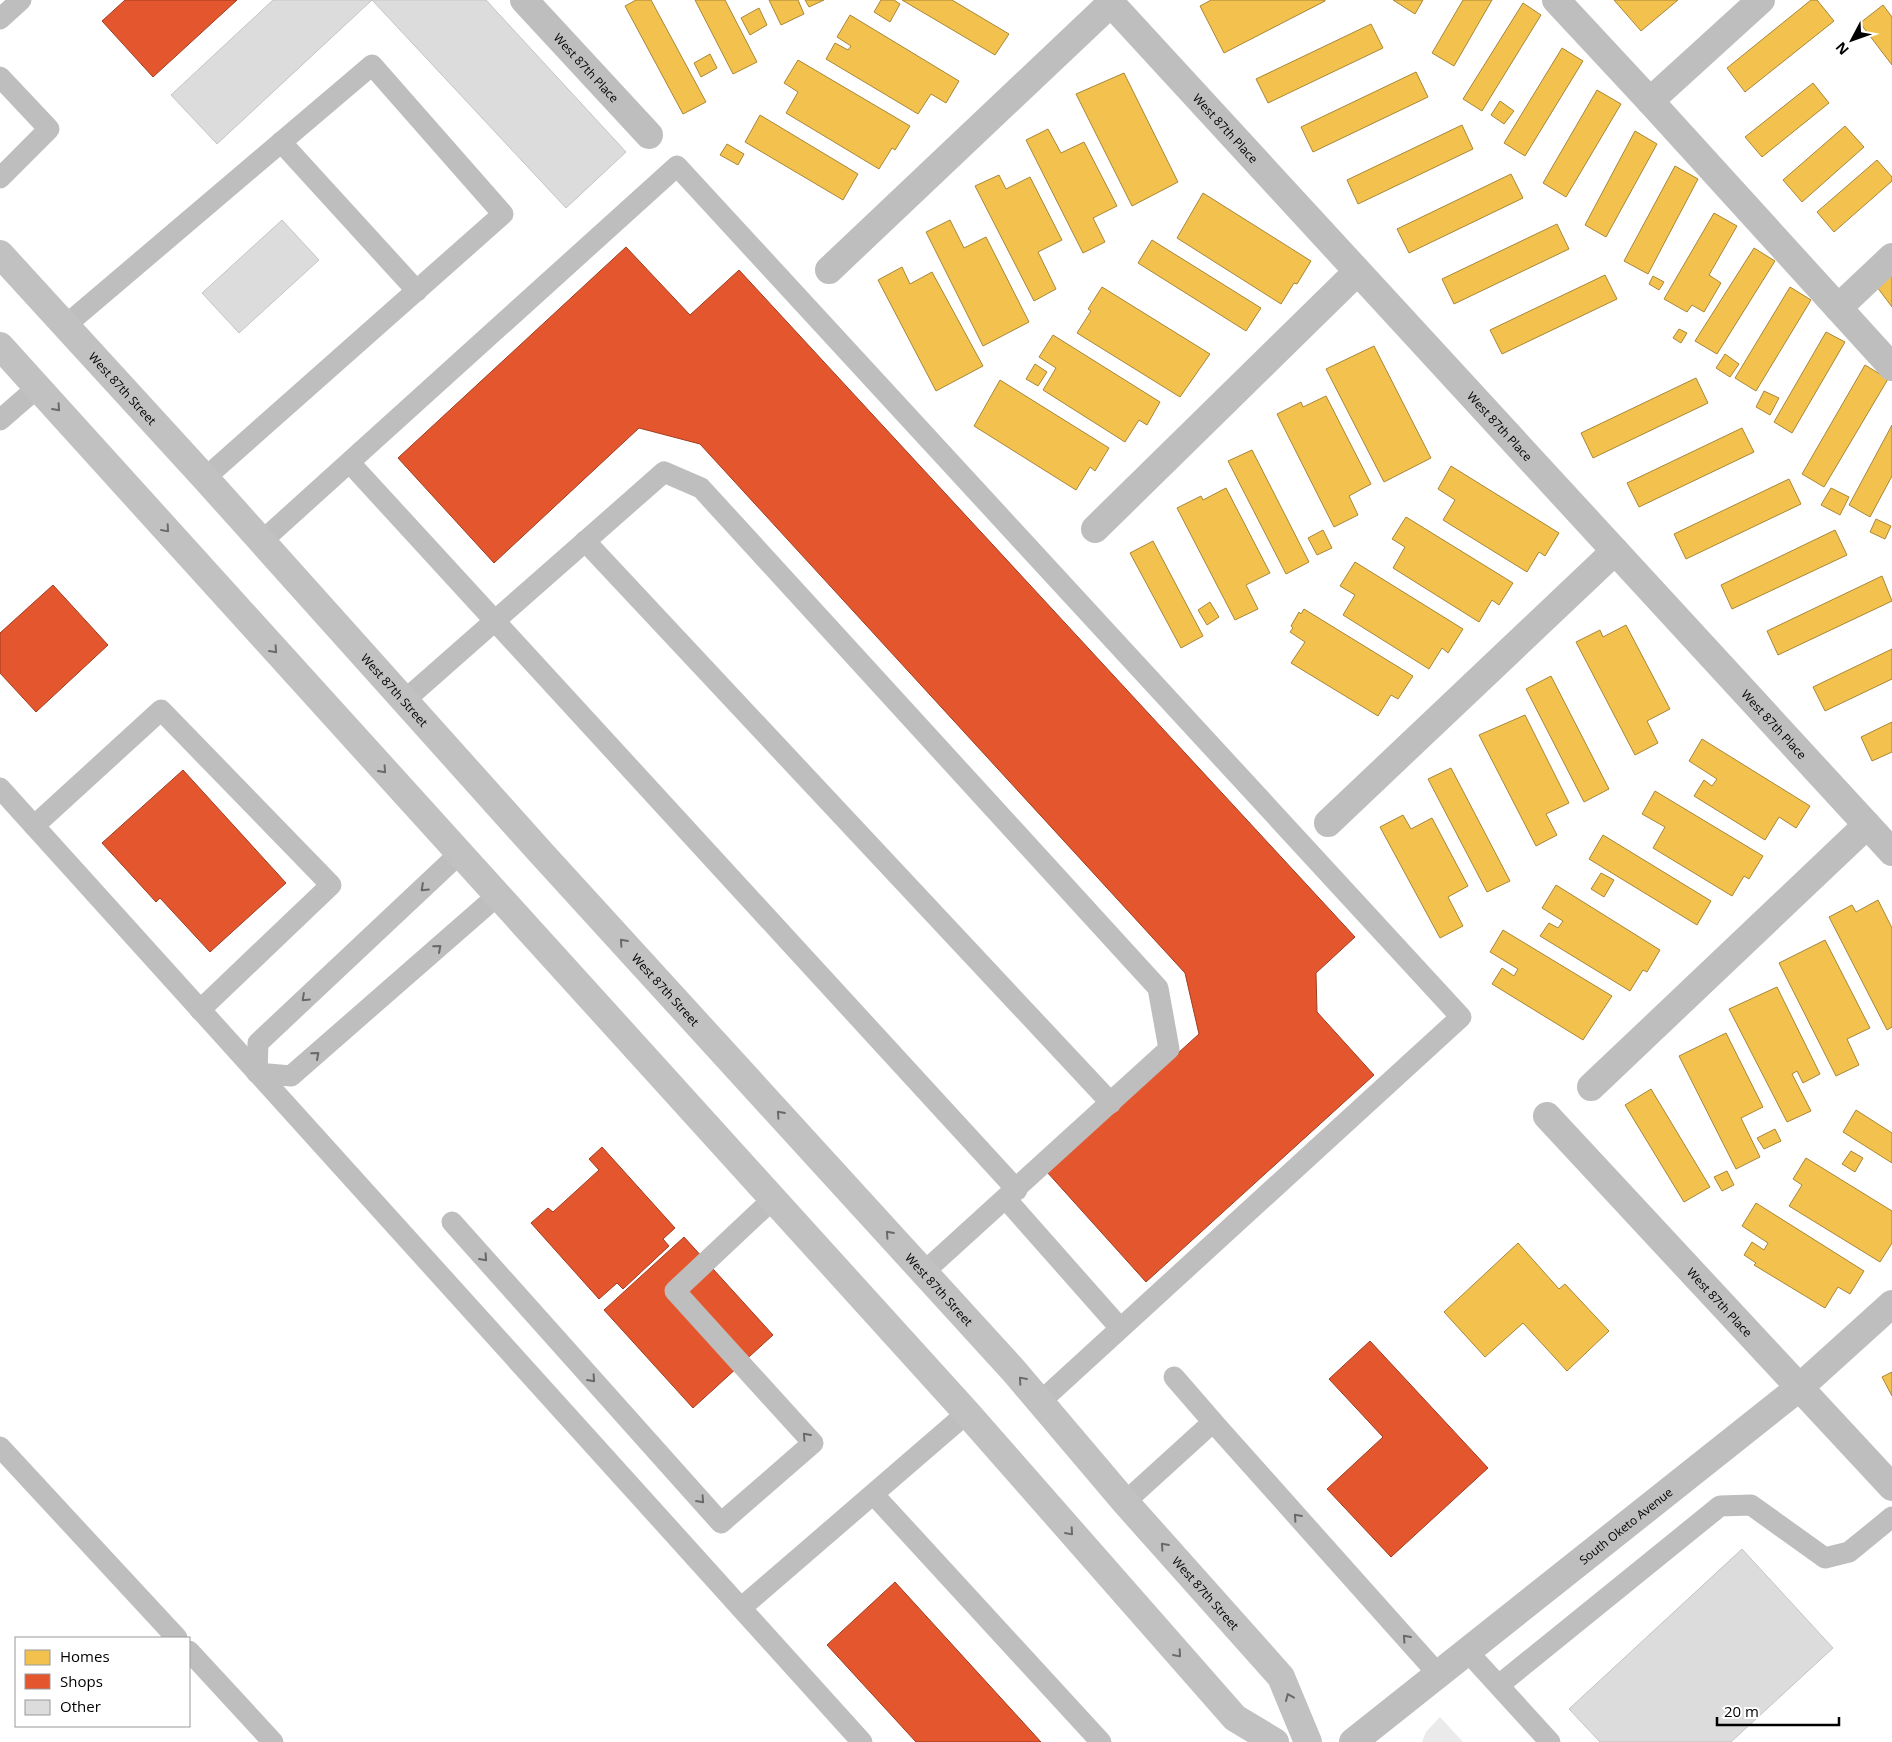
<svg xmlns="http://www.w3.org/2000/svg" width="1892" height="1742" font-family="'Open Sans',sans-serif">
	<rect width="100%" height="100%" fill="#fff"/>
	<polygon fill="#eaeaea" points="1440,1717 1463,1742 1422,1742 1426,1732"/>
	<g fill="#f2c14e" stroke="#a98737">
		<polygon points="636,0 651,0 706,102 683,114 625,6"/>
		<polygon points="695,0 725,0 757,62 733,74"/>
		<polygon points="769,0 798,0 804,14 781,25"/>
		<polygon points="805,0 824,0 809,7"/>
		<polygon points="881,0 894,0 900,4 890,22 874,12"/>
		<polygon points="902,0 952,0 1009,34 995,55"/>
		<polygon points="1211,0 1325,0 1325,1 1224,53 1200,6"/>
		<polygon points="1393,0 1423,0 1415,14"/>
		<polygon points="1463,0 1492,0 1454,66 1432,53"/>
		<polygon points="1614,0 1678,0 1641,31"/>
		<polygon points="1811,0 1817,0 1834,21 1745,92 1727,68"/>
		<polygon points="1523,3 1541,15 1482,111 1463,99"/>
		<polygon points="1883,5 1892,17 1892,65 1860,23"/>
		<polygon points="759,8 767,25 750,35 741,18"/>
		<polygon points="850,15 959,81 946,103 931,94 918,114 826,59 835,43 848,50 851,46 837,37"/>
		<polygon points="1371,24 1383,48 1268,103 1256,79"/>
		<polygon points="1562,48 1583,61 1525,156 1504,143"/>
		<polygon points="710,54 717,68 701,77 694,63"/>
		<polygon points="798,60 910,126 895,150 892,148 879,169 786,113 798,92 784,83"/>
		<polygon points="1416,72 1428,97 1313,152 1301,127"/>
		<polygon points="1124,73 1178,182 1132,206 1076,94"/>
		<polygon points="1813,83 1829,103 1762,157 1745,137"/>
		<polygon points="1597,90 1621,104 1566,197 1543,183"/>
		<polygon points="1500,101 1514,111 1504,124 1491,115"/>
		<polygon points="760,115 858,174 843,200 745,142"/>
		<polygon points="1462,125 1473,149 1358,204 1347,180"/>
		<polygon points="1845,126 1864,147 1802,202 1783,180"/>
		<polygon points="1048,129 1061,153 1084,142 1117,206 1093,218 1105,242 1083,253 1026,140"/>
		<polygon points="1635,131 1657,144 1606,237 1585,225"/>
		<polygon points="727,144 744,154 738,165 720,155"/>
		<polygon points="1877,160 1892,177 1892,181 1834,232 1817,212"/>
		<polygon points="1675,166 1698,179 1648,274 1624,261"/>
		<polygon points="1511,174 1523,198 1409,253 1397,229"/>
		<polygon points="999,175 1006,189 1030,177 1062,240 1038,252 1056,289 1034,301 975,186"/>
		<polygon points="1203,193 1311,261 1297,284 1294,283 1281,304 1177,238"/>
		<polygon points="1714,213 1737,226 1709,275 1721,283 1704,312 1692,305 1687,312 1664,299"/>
		<polygon points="950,220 964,248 986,237 1029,322 983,346 926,232"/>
		<polygon points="1557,224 1569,249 1454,304 1442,279"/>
		<polygon points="1152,240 1261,308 1246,331 1138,263"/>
		<polygon points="1754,248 1775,261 1717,354 1695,341"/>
		<polygon points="902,267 910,284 932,272 983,366 936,391 878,280"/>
		<polygon points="1892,270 1892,307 1874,283"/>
		<polygon points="1605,275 1617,299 1502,354 1490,330"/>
		<polygon points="1653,276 1664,282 1659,290 1649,284"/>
		<polygon points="1102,287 1210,354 1180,397 1077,333 1091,311 1088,309"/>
		<polygon points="1790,287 1811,300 1756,391 1735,378"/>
		<polygon points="1679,329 1687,333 1681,343 1673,338"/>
		<polygon points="1826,332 1845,342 1792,433 1774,422"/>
		<polygon points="1053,335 1160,402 1147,425 1139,420 1125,442 1043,390 1056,368 1039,357"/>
		<polygon points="1374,346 1431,458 1384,482 1326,369"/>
		<polygon points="1725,354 1739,364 1730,377 1716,368"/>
		<polygon points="1035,364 1047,372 1038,386 1026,379"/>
		<polygon points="1865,365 1888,379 1824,487 1802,474"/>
		<polygon points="1696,378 1708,403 1593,458 1581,433"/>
		<polygon points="1000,380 1109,448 1095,471 1090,467 1076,490 974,426"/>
		<polygon points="1764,391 1779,398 1770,415 1756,407"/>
		<polygon points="1326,396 1371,484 1349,496 1358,515 1334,527 1277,414 1301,402 1303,407"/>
		<polygon points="1892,425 1892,476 1870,517 1849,505"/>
		<polygon points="1742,428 1754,452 1639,507 1627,483"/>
		<polygon points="1252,450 1309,562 1286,574 1228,461"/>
		<polygon points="1451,466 1559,533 1545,556 1539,552 1527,572 1443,520 1455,500 1438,489"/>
		<polygon points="1789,479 1801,504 1686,559 1674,534"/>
		<polygon points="1226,488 1270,573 1246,585 1258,609 1235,620 1177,508 1201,496 1203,500"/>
		<polygon points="1831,488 1849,497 1840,515 1821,505"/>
		<polygon points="1406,517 1513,583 1499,605 1492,600 1479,622 1393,568 1405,547 1392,539"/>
		<polygon points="1876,519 1891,526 1885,539 1870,532"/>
		<polygon points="1323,530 1332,548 1317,555 1308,538"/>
		<polygon points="1835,530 1847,555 1732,609 1721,585"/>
		<polygon points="1153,541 1203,636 1181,648 1130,553"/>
		<polygon points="1355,562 1463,629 1448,653 1442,648 1429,669 1343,615 1355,595 1340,586"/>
		<polygon points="1882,576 1892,601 1778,655 1767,631"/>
		<polygon points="1210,602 1219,617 1207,625 1198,610"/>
		<polygon points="1304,609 1413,676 1398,699 1391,695 1378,716 1291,663 1305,642 1290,632 1293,628 1291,626 1299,612 1301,614"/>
		<polygon points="1626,625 1670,709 1647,721 1658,743 1635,755 1576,642 1600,630 1603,637"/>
		<polygon points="1892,649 1892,679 1825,711 1813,687"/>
		<polygon points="1551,676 1609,789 1584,802 1526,689"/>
		<polygon points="1525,715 1569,803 1546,814 1557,835 1536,846 1479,735"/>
		<polygon points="1892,722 1892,752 1872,761 1861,737"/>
		<polygon points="1702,739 1810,806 1796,828 1779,817 1765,840 1694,796 1704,780 1712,786 1717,779 1689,761"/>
		<polygon points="1451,768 1510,881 1487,892 1428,779"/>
		<polygon points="1655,791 1763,856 1749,879 1744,876 1732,896 1653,848 1665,827 1642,814"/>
		<polygon points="1403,815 1411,829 1432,818 1468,886 1448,897 1463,926 1440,938 1380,827"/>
		<polygon points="1603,835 1711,901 1697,925 1589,859"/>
		<polygon points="1601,873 1614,880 1604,897 1591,889"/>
		<polygon points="1556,885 1660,950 1647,972 1643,970 1630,991 1540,936 1549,923 1558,928 1563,921 1542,908"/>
		<polygon points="1878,900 1892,928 1892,1027 1887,1030 1829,917 1852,905 1856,912"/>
		<polygon points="1503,930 1612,996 1583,1040 1492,984 1502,968 1514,976 1518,969 1490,952"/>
		<polygon points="1825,940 1870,1028 1847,1039 1859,1065 1836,1076 1779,963"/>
		<polygon points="1777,987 1820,1074 1803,1083 1797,1071 1792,1074 1811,1111 1787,1122 1729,1009"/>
		<polygon points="1726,1033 1763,1107 1741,1118 1760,1157 1736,1169 1679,1056"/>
		<polygon points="1651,1089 1710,1187 1684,1202 1625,1105"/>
		<polygon points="1856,1110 1892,1133 1892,1163 1843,1132"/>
		<polygon points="1775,1129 1781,1141 1764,1149 1757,1138"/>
		<polygon points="1851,1151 1863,1158 1855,1172 1842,1164"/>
		<polygon points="1806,1158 1892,1211 1892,1243 1880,1262 1789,1206 1802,1185 1793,1179"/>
		<polygon points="1727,1171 1734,1185 1722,1191 1714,1177"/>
		<polygon points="1756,1203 1864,1271 1850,1294 1838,1287 1825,1308 1754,1265 1756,1263 1744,1255 1752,1242 1764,1250 1768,1243 1742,1226"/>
		<polygon points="1518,1243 1559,1289 1565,1284 1609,1331 1567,1371 1523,1323 1485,1357 1444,1312"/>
		<polygon points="1892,1372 1892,1396 1882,1377"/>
	</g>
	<g fill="#e4572e" stroke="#a03d20">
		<polygon points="125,0 237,0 153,77 102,21"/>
		<polygon points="626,247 690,315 739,270 1355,937 1316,973 1317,1012 1374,1075 1146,1282 1047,1172 1199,1034 1185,973 700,444 639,428 494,563 398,458"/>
		<polygon points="53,585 108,645 36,712 0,673 0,633"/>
		<polygon points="183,770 286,883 210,952 160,898 156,902 102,843"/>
		<polygon points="602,1147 675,1228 663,1239 669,1246 623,1289 617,1283 599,1299 531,1223 548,1208 553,1212 599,1170 589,1159"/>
		<polygon points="684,1237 773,1335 693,1408 604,1310"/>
		<polygon points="1370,1341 1488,1468 1391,1557 1327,1489 1383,1437 1329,1379"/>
		<polygon points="895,1582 1041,1742 916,1742 827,1645"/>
	</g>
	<g fill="#dcdcdc" stroke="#c5c5c5">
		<polygon points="273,0 372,0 217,144 171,95"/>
		<polygon points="372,0 486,0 626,152 566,208"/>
		<polygon points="282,220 319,260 239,333 202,293"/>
		<polygon points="1742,1549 1833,1648 1731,1742 1600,1742 1569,1709"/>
	</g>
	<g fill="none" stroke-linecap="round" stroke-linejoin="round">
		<g stroke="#bebebe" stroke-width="21">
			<polyline points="0,19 21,0"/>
			<polyline points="0,77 49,129 0,178"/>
			<polyline points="281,142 417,291"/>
			<polyline points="66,325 372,65 503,214 205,478"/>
			<polyline points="0,420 38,387"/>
			<polyline points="350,463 1017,1190"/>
			<polyline points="585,541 1111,1103"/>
			<polyline points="261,542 677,166 1461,1017 1040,1402"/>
			<polyline points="405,700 664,472 701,488 1158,988 1169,1049 924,1272"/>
			<polyline points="0,788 862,1742"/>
			<polyline points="34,826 161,710 331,885 200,1010"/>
			<polyline points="459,854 258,1043 257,1073 291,1076 497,896"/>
			<polyline points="1006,1199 1120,1328"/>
			<polyline points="452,1222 721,1523 813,1443 675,1291 773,1199"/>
			<polyline points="1213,1422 1438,1674"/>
			<polyline points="0,1447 177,1638"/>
			<polyline points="874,1495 1101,1742"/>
			<polyline points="1125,1502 1213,1422 1174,1377"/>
			<polyline points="741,1608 967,1413"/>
			<polyline points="189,1651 273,1742"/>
			<polyline points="1467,1651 1550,1742"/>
			<polyline points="1499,1685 1720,1506 1751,1505 1825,1558 1849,1552 1892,1517"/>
		</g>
		<g stroke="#bebebe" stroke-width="28">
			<path id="s1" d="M524,0L649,135"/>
			<path id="s2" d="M1108,0L1892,852"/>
			<polyline points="1556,0 1650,101 1892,367"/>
			<polyline points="1650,101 1761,0"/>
			<polyline points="829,270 1111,3"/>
			<polyline points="1838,308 1892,257"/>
			<polyline points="1095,529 1357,272"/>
			<polyline points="1328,823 1615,551"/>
			<polyline points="1591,1087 1867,825"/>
			<path id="s3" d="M1547,1116L1892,1487"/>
			<path id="s4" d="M1353,1742L1800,1387L1892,1304"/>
		</g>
		<g stroke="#c1c1c1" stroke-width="28">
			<path id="s5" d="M0,254L205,478L543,855L1014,1371L1125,1502L1281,1677L1308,1742"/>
			<polyline points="0,346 967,1413 1235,1718 1275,1742"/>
		</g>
	</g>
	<defs><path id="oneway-chevron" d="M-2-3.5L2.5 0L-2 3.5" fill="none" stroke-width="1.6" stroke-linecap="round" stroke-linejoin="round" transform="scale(1.25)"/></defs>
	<g stroke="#6a6a6a">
		<use href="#oneway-chevron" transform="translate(57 408) rotate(48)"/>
		<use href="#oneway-chevron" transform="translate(166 529) rotate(49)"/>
		<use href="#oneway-chevron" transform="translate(274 650) rotate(48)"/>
		<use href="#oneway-chevron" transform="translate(383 770) rotate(48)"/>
		<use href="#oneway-chevron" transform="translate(623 942) rotate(-132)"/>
		<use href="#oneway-chevron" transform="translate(780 1114) rotate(-132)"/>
		<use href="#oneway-chevron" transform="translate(889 1234) rotate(-132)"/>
		<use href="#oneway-chevron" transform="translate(1022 1380) rotate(-131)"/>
		<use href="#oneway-chevron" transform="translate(1070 1532) rotate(49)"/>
		<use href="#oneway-chevron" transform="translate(1164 1546) rotate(-132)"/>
		<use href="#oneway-chevron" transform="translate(1178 1654) rotate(49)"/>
		<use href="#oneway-chevron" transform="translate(1289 1697) rotate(-113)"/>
	</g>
	<g stroke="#686868">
		<use href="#oneway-chevron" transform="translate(424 888) rotate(137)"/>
		<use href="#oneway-chevron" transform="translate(438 948) rotate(-41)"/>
		<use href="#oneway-chevron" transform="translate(305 998) rotate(137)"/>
		<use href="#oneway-chevron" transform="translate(316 1055) rotate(-41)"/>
		<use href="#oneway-chevron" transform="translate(484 1258) rotate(48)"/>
		<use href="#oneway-chevron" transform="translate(592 1379) rotate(48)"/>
		<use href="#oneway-chevron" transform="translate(806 1436) rotate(-132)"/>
		<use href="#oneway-chevron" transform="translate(701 1500) rotate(48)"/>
		<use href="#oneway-chevron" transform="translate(1297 1517) rotate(-132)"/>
		<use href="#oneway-chevron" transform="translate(1406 1638) rotate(-132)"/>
	</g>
	<g text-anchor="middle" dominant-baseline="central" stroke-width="5" stroke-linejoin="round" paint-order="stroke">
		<g font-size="12" fill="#000" stroke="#fff">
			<text stroke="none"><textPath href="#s1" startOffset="92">West 87th Place</textPath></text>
			<text stroke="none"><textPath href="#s2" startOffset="174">West 87th Place</textPath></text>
			<text stroke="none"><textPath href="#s5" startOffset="182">West 87th Street</textPath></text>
			<text stroke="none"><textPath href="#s2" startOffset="579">West 87th Place</textPath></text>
			<text stroke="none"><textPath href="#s5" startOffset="588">West 87th Street</textPath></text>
			<text stroke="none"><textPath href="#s2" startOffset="984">West 87th Place</textPath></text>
			<text stroke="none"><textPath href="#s5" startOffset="992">West 87th Street</textPath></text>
			<text stroke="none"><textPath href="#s5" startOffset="1398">West 87th Street</textPath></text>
			<text stroke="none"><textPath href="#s3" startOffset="254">West 87th Place</textPath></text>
			<text stroke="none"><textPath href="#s4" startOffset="348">South Oketo Avenue</textPath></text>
			<text stroke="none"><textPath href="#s5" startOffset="1802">West 87th Street</textPath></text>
		</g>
	</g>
	<rect x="15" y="1637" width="175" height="90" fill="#ffffff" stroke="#999999"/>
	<rect x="25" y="1650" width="25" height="15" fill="#f2c14e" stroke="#999999"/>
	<text x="60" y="1662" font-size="15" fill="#000000">Homes</text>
	<rect x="25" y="1674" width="25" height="15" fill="#e4572e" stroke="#999999"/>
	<text x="60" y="1687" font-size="15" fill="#000000">Shops</text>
	<rect x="25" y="1700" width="25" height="15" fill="#dcdcdc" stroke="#999999"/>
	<text x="60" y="1712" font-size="15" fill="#000000">Other</text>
	<g transform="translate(1852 40) rotate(229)" stroke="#ffffff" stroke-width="4" paint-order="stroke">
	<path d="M0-4L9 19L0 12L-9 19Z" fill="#000000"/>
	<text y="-8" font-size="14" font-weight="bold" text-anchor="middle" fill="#000000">N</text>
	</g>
	<path d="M1717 1717v8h122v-8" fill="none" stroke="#000000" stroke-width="2.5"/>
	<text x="1724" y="1717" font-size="15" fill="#000000" stroke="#ffffff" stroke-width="4" paint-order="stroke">20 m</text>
</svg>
